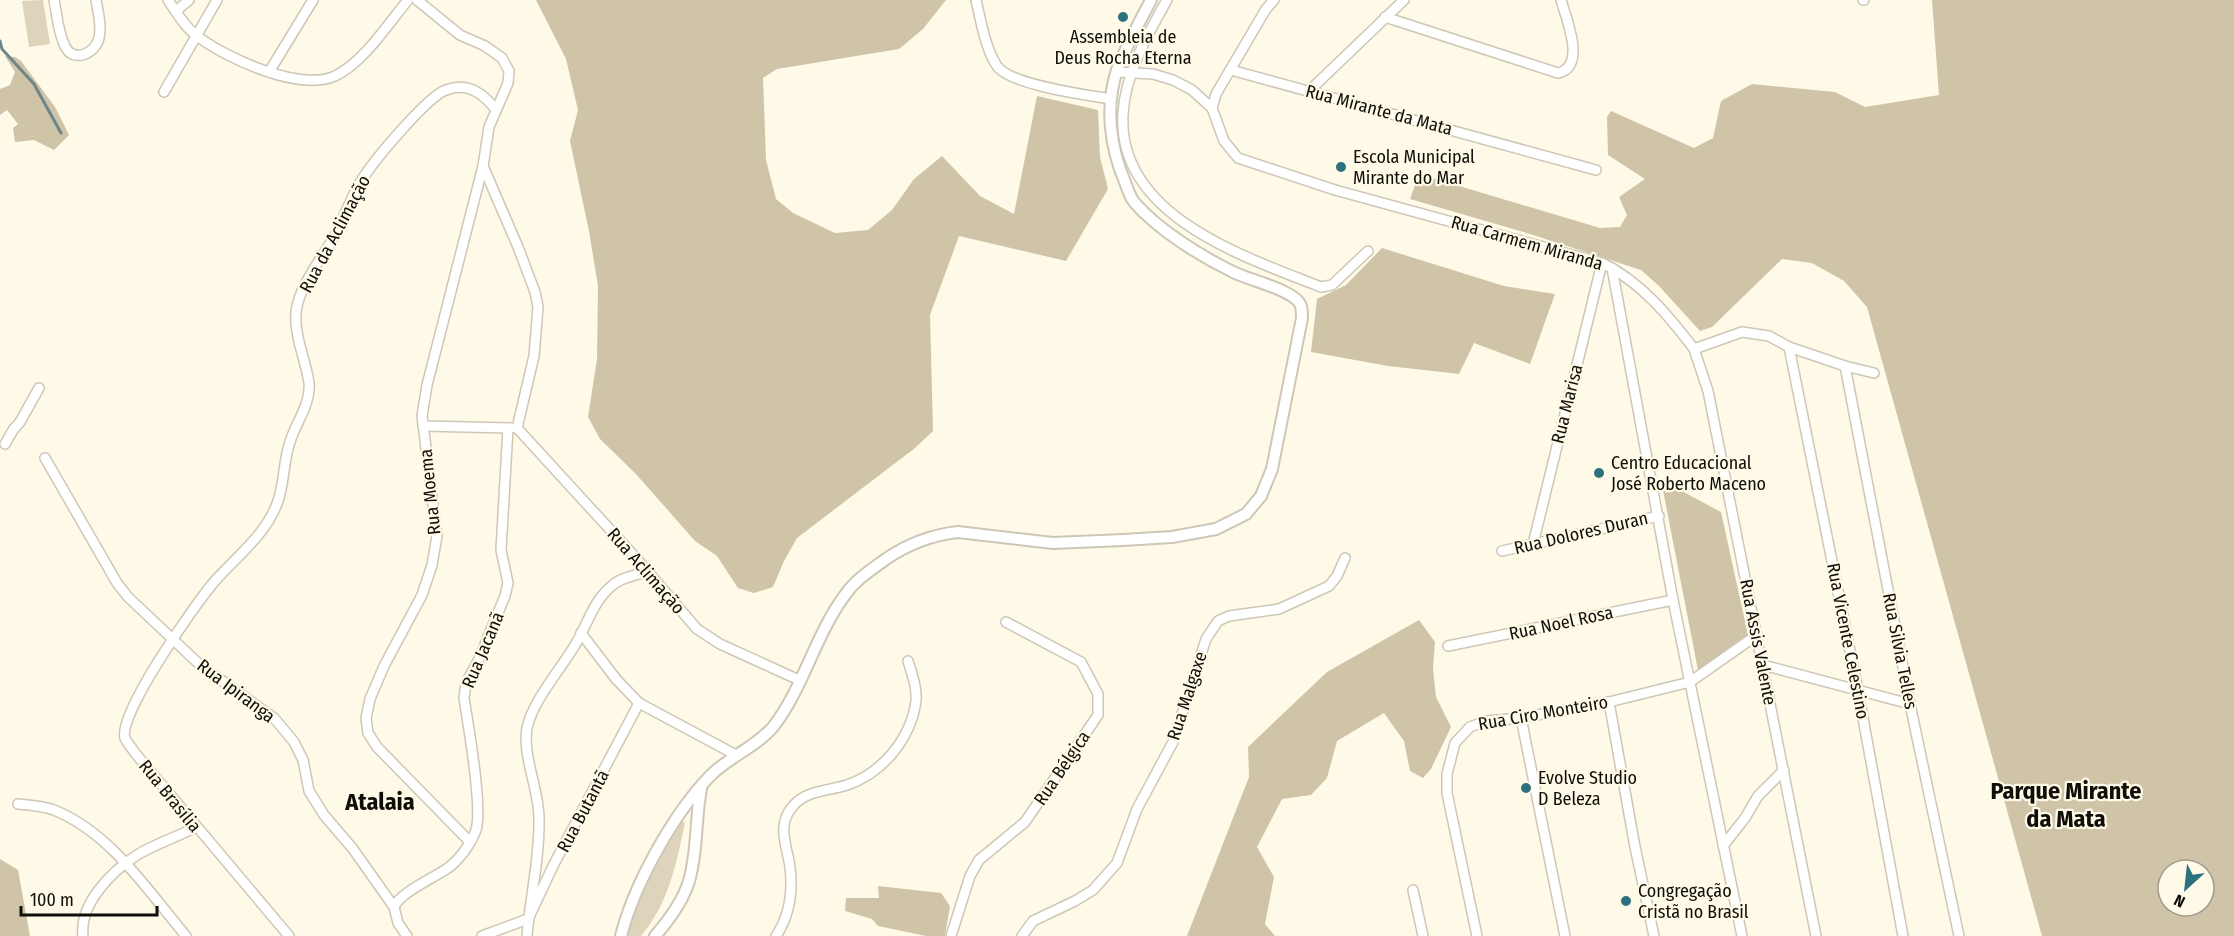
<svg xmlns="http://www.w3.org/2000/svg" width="2234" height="936" font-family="'Fira Sans Condensed',sans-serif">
	<rect width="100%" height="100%" fill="#fff9e8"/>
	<g fill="#ddd4bb">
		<polygon points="43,0 50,44 29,47 22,1"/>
		<path d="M680,819L685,823C676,864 669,903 641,936H627L635,905Z"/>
	</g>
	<g fill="#cfc4a8" fill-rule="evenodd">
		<polygon points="536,0 946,0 923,29 899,49 777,69 763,78 766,160 776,199 793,213 835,233 868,230 892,210 914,179 942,156 980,196 1014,214 1037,96 1098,110 1100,157 1108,189 1066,261 959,236 930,315 933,431 915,448 797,538 784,561 773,587 754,593 738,588 717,556 695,541 636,474 600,439 588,417 597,359 598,286 589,231 570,141 578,110 566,59"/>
		<path d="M1932,0H2234V936H2042L1867,307L1844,281L1812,263L1782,259L1712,327L1700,331L1659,286L1641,270L1530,234L1410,199L1419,174L1600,228L1620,227L1627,215L1619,197L1645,179L1608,155L1607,117L1611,111L1694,148L1713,138L1721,101L1752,84L1835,92L1865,107L1939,95ZM2168,870H2204V906H2168Z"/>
		<polygon points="5,56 15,57 21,61 55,107 69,135 54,150 34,140 15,142 13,128 18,124 7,110 0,115 0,89 10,85 15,72"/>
		<polygon points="1382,248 1504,286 1555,294 1530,364 1474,343 1459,374 1388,366 1311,352 1317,299 1346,285"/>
		<polygon points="1661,480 1721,512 1748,635 1698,670"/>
		<polygon points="1419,620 1435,642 1433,669 1436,697 1451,727 1431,769 1423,778 1410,771 1404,741 1384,713 1337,741 1327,778 1311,795 1282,799 1257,847 1274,877 1265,924 1275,936 1187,936 1249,777 1248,747 1327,672"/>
		<polygon points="0,859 18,870 30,936 0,936"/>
		<polygon points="878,886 941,893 950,906 945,936 926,936 878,926 872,919 845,911 846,898 879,898"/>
	</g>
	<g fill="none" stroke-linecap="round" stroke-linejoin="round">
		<polyline stroke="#6d8689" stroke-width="3" points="0,41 2,49 34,84 61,133"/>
		<defs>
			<g id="minor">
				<path d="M54,0C57,14 58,33 65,46C73,64 96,53 99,38C102,26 98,12 96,0"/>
				<path d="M168,0C176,12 185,27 197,36C226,58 299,92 335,76C363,63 388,24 408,0"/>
				<polyline points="417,0 460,35 485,46 502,58 509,71 508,83 489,127 483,166 427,385 422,416 437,536 432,565 422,595 384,666 370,699 366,718 368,733 377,747 470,842"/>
				<path d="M976,0C981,21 985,48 997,66C1010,85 1087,95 1111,99"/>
				<path d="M1167,0C1148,34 1125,74 1123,114C1117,216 1245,257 1321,287L1332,285L1368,251"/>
				<polyline points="1863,0 1864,0"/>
				<polyline points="176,11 189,0"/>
				<path d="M1385,17L1558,73C1587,67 1566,18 1561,0"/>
				<polyline points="1231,70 1596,170"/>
				<polyline points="269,72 313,0"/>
				<path d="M1117,72L1153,74L1173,80L1192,90L1212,108L1224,141L1238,158L1335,190L1602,263C1640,281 1669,316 1694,349L1742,332L1769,336L1789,347L1845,366L1874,373"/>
				<polyline points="1309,91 1404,0"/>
				<polyline points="164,92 217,0"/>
				<polyline points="1212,108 1216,94 1266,9 1274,0"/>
				<polyline points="483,166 518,247 535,292 538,307 534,356 517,428"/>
				<polyline points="1612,268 1673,600 1742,936"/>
				<polyline points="1789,347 1858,691 1903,936"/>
				<polyline points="1694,349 1708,391 1816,936"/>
				<polyline points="1845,366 1910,704 1959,936"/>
				<polyline points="423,426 511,428"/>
				<polyline points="517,428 636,558 697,629 720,644 799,680"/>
				<polyline points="5,444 13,430 20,422 39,388"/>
				<polyline points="45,458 117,583 128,597 199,664 274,718 294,742 303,760 309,791 324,815 353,849 394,907 398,923 407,936"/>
				<polyline points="1533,544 1602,263"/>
				<polyline points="1502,551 1659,516"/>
				<polyline points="581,633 616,679 639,703 736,755"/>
				<polyline points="1448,646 1673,600"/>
				<polyline points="1763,665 1910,704"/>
				<polyline points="1609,702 1635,847 1654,936"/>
				<polyline points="1521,718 1565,936"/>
				<path d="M18,804C29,805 43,806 54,810C111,833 148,891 186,936"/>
				<polyline points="1723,846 1745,818 1758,796 1784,770"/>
				<polyline points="1413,890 1423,936"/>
				<path d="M394,907C400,893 431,879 445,870C458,862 471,844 476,830C483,808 468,724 464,698L466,683L479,659L505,596L508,583L501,550L508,428"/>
				<path d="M83,936C79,904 112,871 137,855C155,844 177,837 196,827"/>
				<path d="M289,936L135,753C132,748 127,743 125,738C117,715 196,603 214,582C236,557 267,534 278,501C285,481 283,459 291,439C297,421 311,403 309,383C306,360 294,337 296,312C299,285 322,259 335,235C345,216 352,193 365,175C378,156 428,96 446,90C468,82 483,93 496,110"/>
				<polyline points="482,936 528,919 553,866 639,703"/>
				<path d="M527,936C530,897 540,858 539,818C539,790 522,755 527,728C533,700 561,669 575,645C588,624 593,600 614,584C622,577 638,575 648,571"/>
				<path d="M776,936C790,915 793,892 790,867C787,845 776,825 793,806C806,790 829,791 847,785C883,773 911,738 916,701C917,687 912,674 908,661"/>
				<polyline points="951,936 970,876 979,860 1025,822 1098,715 1098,694 1081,662 1006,622"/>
				<polyline points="1022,936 1033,921 1075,901 1093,890 1117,863 1137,809 1173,742 1206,639 1218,621 1229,616 1279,609 1329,586 1337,576 1345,558"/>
				<polyline points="1477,936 1447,793 1447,774 1455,743 1470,727 1486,721 1521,718 1609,702 1690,682 1757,635"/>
			</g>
			<g id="tertiary">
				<path d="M621,936C634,885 672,816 709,777C728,757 755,748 773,727C804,687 815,635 845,595C856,579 871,570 886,559C908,544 930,535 958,532L1053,543L1123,540L1172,537L1216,529L1246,514L1261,496L1272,469L1302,318C1302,314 1302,307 1300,304C1293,290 1250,280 1235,273C1202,257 1158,230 1134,202C1130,197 1127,188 1125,182C1110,147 1105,106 1117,70C1126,46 1139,23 1151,0"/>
				<path d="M655,936C669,920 683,901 689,881C698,851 695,819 701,789"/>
			</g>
		</defs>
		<use href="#minor" stroke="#cdc7b7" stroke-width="12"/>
		<use href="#tertiary" stroke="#cdc7b7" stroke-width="14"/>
		<use href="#minor" stroke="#fff" stroke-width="9"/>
		<use href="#tertiary" stroke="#fff" stroke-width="10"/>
	</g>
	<g fill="#2b727e" stroke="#fff9e8" stroke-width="2">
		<circle cx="1123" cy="17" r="6"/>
		<circle cx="1341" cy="167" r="6"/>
		<circle cx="1599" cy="473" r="6"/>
		<circle cx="1526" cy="788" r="6"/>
		<circle cx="1626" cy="901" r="6"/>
	</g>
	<g text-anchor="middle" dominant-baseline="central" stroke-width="4.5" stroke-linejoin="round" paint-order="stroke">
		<g font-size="18" fill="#100e08" stroke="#fff9e8" text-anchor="start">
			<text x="1123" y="37" text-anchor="middle">Assembleia de<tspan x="1123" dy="21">Deus Rocha Eterna</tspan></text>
			<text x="1353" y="157">Escola Municipal<tspan x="1353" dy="21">Mirante do Mar</tspan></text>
			<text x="1611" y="463">Centro Educacional<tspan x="1611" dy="21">José Roberto Maceno</tspan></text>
			<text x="1538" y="778">Evolve Studio<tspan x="1538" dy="21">D Beleza</tspan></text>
			<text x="1638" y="891">Congregação<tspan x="1638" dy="21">Cristã no Brasil</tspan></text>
		</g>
		<g font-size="18" fill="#100e08" stroke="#fff9e8">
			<text transform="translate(1379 110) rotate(15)">Rua Mirante da Mata</text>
			<text transform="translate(335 234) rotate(-62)">Rua da Aclimação</text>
			<text transform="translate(1527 243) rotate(16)">Rua Carmem Miranda</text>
			<text transform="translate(1567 404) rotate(-76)">Rua Marisa</text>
			<text transform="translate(430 492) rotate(-96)">Rua Moema</text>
			<text transform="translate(1581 533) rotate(-13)">Rua Dolores Duran</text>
			<text transform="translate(646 571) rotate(49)">Rua Aclimação</text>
			<text transform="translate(1561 623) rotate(-12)">Rua Noel Rosa</text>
			<text transform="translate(1848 641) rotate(79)">Rua Vicente Celestino</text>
			<text transform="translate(1758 642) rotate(79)">Rua Assis Valente</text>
			<text transform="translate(483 650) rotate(-67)">Rua Jacanã</text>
			<text transform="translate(1900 651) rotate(79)">Rua Silvia Telles</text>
			<text transform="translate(236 691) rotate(37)">Rua Ipiranga</text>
			<text transform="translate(1187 696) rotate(-72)">Rua Malgaxe</text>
			<text transform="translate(1543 713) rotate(-10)">Rua Ciro Monteiro</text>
			<text transform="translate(1062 768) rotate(-56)">Rua Bélgica</text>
			<text transform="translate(170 796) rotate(51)">Rua Brasília</text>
			<text transform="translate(583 811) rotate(-62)">Rua Butantã</text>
		</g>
		<g font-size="24" font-weight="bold" fill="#100e08" stroke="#fff9e8">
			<text x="2066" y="791">Parque Mirante<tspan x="2066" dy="28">da Mata</tspan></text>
			<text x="380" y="802">Atalaia</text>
		</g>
	</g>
	<g transform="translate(2186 888) rotate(207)"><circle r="28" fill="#fff9e8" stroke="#9f9b8e" stroke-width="1.5"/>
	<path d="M0-4.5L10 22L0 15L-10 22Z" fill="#2b727e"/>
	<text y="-9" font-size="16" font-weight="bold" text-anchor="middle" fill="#100e08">N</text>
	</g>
	<path d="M21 906v9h136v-9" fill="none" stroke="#100e08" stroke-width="3"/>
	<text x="30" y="906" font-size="18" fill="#100e08" stroke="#fff9e8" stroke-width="4.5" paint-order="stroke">100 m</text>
</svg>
